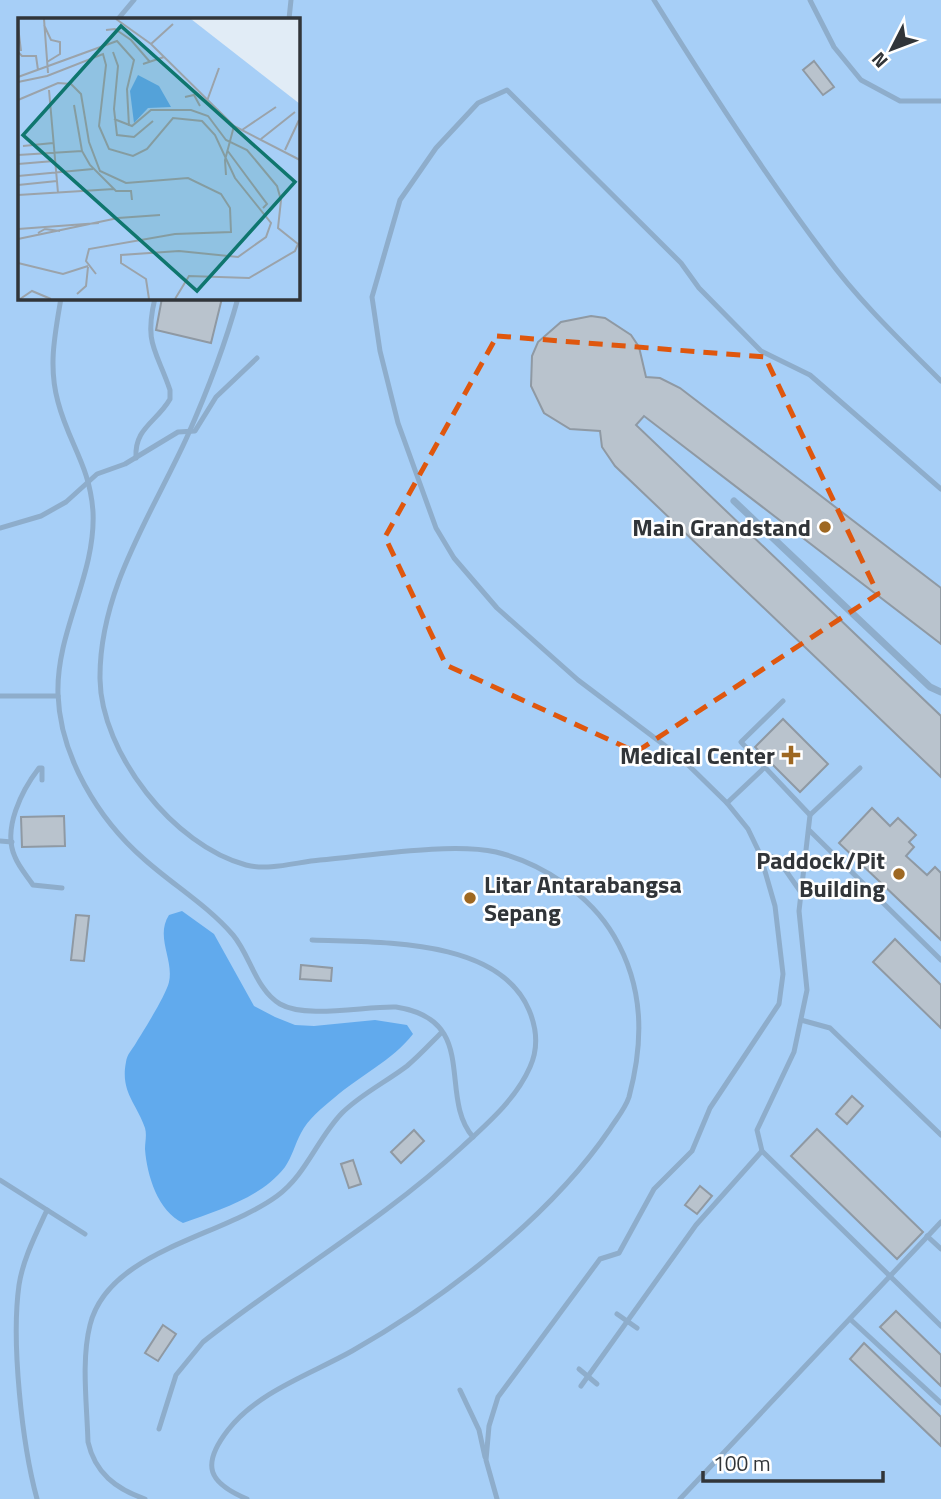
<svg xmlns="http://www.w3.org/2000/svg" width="941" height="1499" font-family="'Titillium Web',sans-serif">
	<rect width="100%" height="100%" fill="#e1ecf6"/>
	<path fill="#a7cff7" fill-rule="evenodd" d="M0,0H941V1499H0ZM19,19H298V298H19Z"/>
	<path fill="#61aaed" d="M182,911L214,934L254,1006L275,1017L295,1025L314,1026L375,1020L407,1025L413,1034C393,1060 359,1076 334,1098C322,1108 308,1119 301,1133C295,1144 292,1157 285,1167C261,1198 219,1210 183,1223C158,1211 147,1176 145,1149C145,1142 147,1135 145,1128C137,1104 120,1092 126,1062C127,1054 132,1050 136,1043C144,1030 166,995 169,982C174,959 155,937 169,915Z"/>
	<g fill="#b9c3cd" stroke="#8f99a3" stroke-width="2">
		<polygon points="814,61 834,87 823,95 803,70"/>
		<polygon points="162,298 222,298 211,343 156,330"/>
		<polygon points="591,316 605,318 631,335 639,347 646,377 660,378 680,388 941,588 941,644 644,416 636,425 941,716 941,777 615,466 602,447 600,431 570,429 544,413 531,386 532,356 538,342 561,322"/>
		<polygon points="783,719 828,764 800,792 755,747"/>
		<polygon points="872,808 890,826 898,818 916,835 909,842 914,847 906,856 927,875 935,867 941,873 941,940 839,843"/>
		<polygon points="64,816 65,846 22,847 21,817"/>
		<polygon points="76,915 89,916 84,961 71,960"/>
		<polygon points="895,939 941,985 941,1028 873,962"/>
		<polygon points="301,965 332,968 331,981 300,979"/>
		<polygon points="852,1096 863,1106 847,1124 836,1114"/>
		<polygon points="817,1129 923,1232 897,1259 791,1156"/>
		<polygon points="414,1130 424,1141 401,1163 391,1152"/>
		<polygon points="353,1160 361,1184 349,1188 341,1164"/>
		<polygon points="700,1186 712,1196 697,1214 685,1205"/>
		<polygon points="896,1311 941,1355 941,1386 880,1327"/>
		<polygon points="163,1325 176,1334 158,1361 145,1353"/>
		<polygon points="864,1343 941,1417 941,1446 850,1359"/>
	</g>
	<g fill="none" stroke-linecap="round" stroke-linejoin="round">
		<g stroke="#8eadcb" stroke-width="5">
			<path d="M654,0C708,87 764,174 826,256C859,301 901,341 941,381"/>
			<polyline points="810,0 834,47 861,80 900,101 941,101"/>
			<polyline points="118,19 134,0"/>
			<polyline points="289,19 291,0"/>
			<path d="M61,298C55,334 48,366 58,402C69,444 90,466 93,512C96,575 56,631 58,694C60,756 98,819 144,859C173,885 207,905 233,935C250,955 256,990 280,1004C306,1019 365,1006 396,1007C481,1020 437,1095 473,1137"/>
			<path d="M238,298C225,345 207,392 187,437C152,514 99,590 100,679C101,753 174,846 246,865C269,871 297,862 320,860C368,856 451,842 496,852C542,863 590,895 614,936C644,987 644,1041 629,1097C625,1109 617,1118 610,1129C550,1217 445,1298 352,1351C311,1374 257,1392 228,1430C200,1466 209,1483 247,1499"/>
			<path d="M136,458C134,428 157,422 170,399V390C156,349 144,344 155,298"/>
			<polyline points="0,528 41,516 66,502 97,474 125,464 178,432 195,431 216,397 257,358"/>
			<polyline points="0,696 58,696"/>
			<polyline points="783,701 741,742 810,815 799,911 807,990 794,1052 757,1130 762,1151 941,1326"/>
			<path d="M42,780V768H39C22,790 2,829 15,857C19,867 27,876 33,885L62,888"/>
			<polyline points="727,803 764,768"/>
			<polyline points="810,815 860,768"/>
			<polyline points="810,831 941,960"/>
			<polyline points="0,841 12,842"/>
			<polyline points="760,854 777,858 800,891"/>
			<polyline points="801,1020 830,1028 941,1135"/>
			<polyline points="0,1180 85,1234"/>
			<polyline points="927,1236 941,1249"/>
			<polyline points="617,1314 637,1328"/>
			<polyline points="850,1319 941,1403"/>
			<polyline points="579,1369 597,1384"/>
			<polyline points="581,1386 696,1225 762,1151"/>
			<polyline points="460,1390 479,1430 485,1457"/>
			<path d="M159,1429L176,1375L203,1342C288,1275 382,1221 462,1147C488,1123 516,1099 530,1067C539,1047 537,1029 529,1010C498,937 378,943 312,940"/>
			<path d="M37,1499C22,1444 11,1342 19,1285C23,1259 36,1234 47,1210"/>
			<path d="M145,1499C116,1489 95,1473 88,1442C87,1405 81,1361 90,1325C108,1251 221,1237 277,1196C306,1175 317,1139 342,1113C361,1094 386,1082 407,1066C419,1056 430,1044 441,1033"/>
			<polyline points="497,1499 486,1460 489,1426 498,1397 600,1259 619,1253 654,1189 692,1151 710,1108 779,1004 783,974 775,906 760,854 748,829 727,803 680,757 578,680 497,608 454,558 436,528 398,423 380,351 372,297 400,200 436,148 478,103 507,90 681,263 699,288 761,351 810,375 941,489"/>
			<polyline points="680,1499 941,1222"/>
		</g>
		<polyline stroke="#8eadcb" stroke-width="7" points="734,501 930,687 941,692"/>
	</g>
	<path fill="none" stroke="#df570e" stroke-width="5" stroke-dasharray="14 9" stroke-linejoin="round" d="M497,336L765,357L878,594L636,752L446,665L385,537Z"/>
	<g fill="#9e6822" stroke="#fff" stroke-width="2.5">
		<circle cx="825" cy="527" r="7"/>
		<path d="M787.5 744.5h7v7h7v7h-7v7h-7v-7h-7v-7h7z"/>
		<circle cx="899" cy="874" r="7"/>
		<circle cx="470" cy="898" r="7"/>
	</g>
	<g text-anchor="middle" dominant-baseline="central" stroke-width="5" stroke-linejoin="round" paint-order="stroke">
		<g font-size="24" font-weight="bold" fill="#313539" stroke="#fff" text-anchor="end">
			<text x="811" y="527">Main Grandstand</text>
			<text x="775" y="755">Medical Center</text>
			<text x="885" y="860">Paddock/Pit<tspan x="885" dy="28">Building</tspan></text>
			<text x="484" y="884" text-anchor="start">Litar Antarabangsa<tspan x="484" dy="28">Sepang</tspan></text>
		</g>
	</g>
	<g transform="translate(18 18)">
		<rect width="282" height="282" fill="#e1ecf6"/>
		<path d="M0,1H173L282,86V281H0Z" fill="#a7cff7"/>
		<path d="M120,57L141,68L153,89L130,90L116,105L112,73Z" fill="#61aaed"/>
		<path fill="none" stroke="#9ba3aa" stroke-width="2" d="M26,1L30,55M98,1L133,26L216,108L282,142M26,7L33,22L42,24V36L29,44M0,8L3,33M88,12L97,11L113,22L132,44M133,26L155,6M0,34L4,38H18L20,52M95,34L100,48L96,91L99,117L116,119L135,103M125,46L146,39M0,59L99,23L116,42L109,71L111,108M0,64L29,58L85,36L88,47L81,108L91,131L115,138L129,131L155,100L184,103L197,117L217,160L253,205L248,219L220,239L161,233L103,237V245L128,261L131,281M31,72L40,175M167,79L176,77L182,88M0,82L40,65L53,66L63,76L71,124L82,153L108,165L170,160L203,176L212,190L213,214L157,216L71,231L68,243L78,256M189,83L201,50M56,87L64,133L72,147L98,173H113L114,182M96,101L114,108L133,92H173L190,98L208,122L229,132L259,168L263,182L260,210L280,226L277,233L231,260L171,258L157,281M224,112L258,89M243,121L277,94M5,128L35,125M209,132L249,186L245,190M267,132L281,102M0,137L64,133M0,146L36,143M208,157L207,142L216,108M0,158L75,151M0,167L39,163M0,177L96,171M0,211L81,205M20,215L27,211L42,213M0,221L100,200L142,197M0,245L45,256L70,248M59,276L68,268L70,249M2,281L14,273L33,281"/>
		<path fill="#0f766e" fill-opacity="0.15" stroke="#0f766e" stroke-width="3.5" d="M103,8L277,164L179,273L5,117Z"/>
		<rect width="282" height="282" fill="none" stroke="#313539" stroke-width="3.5"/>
	</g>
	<g transform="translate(892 49) rotate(228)" stroke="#ffffff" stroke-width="5" paint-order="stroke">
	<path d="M0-5L12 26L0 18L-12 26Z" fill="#313539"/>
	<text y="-10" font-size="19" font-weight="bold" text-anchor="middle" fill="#313539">N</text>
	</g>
	<path d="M703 1471v10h180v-10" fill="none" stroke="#313539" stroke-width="3.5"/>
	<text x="713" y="1471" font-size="21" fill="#313539" stroke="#ffffff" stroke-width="5" paint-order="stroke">100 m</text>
</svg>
